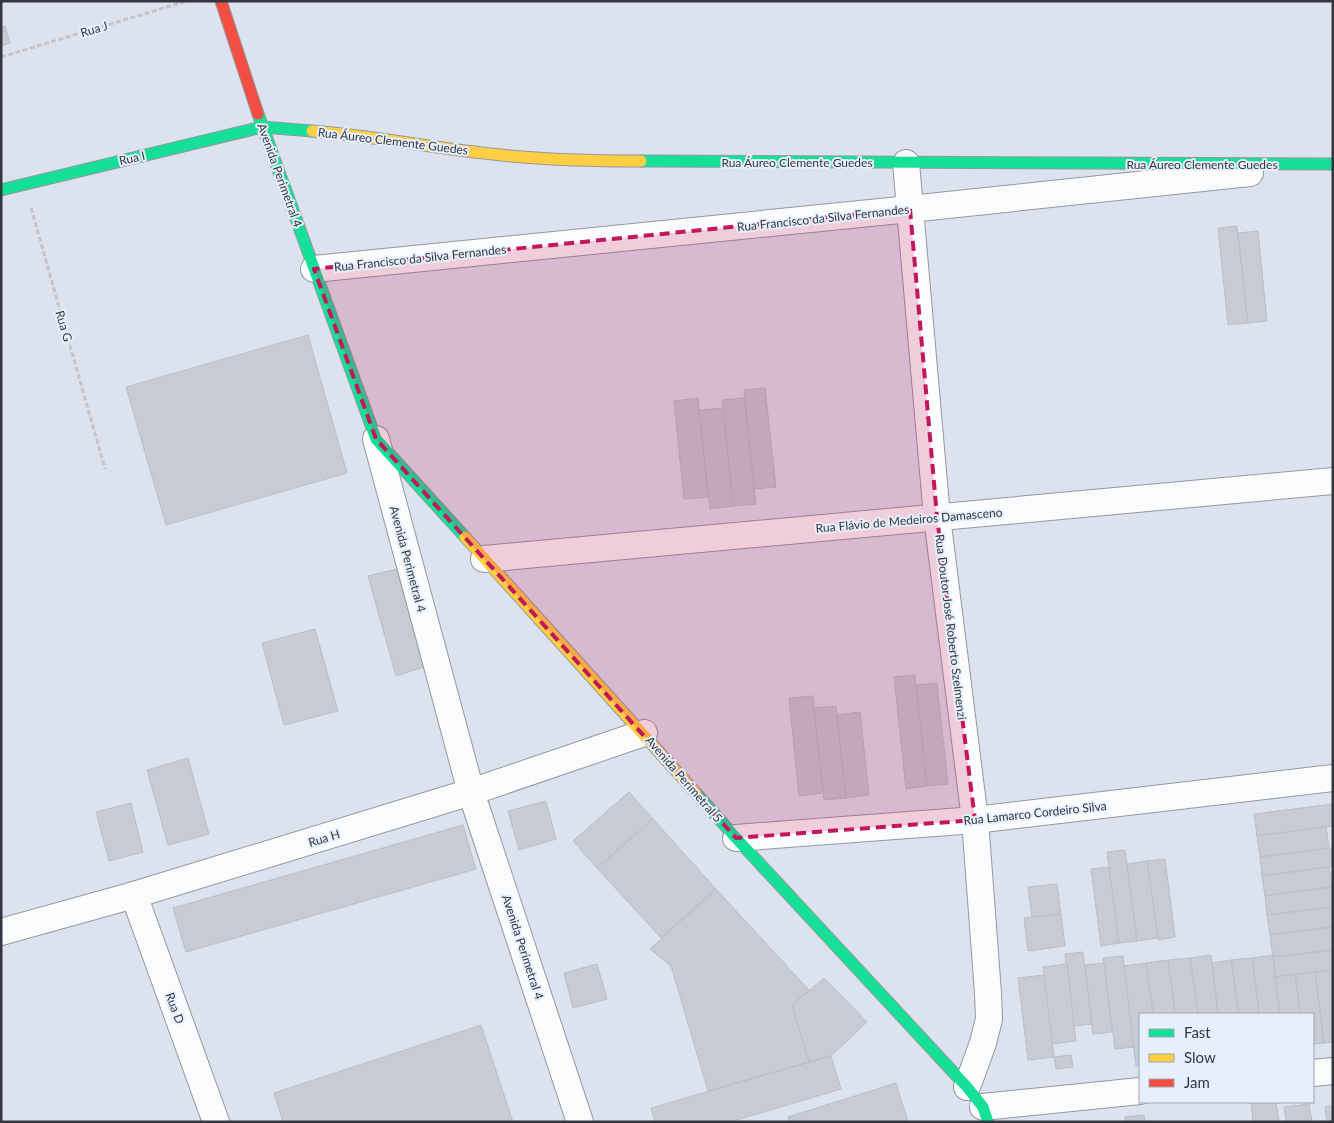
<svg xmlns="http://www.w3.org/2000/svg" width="1334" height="1123" font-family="Lato,sans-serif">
	<rect width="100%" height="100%" fill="#dde3ee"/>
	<g fill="#c6cbd4" stroke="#b8bec6">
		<polygon points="5,26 10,43 1,46 1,27"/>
		<polygon points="1237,226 1248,323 1228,325 1218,228"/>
		<polygon points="1258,231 1267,321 1248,323 1238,233"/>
		<polygon points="308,335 347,473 166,525 126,387"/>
		<polygon points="765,388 776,487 754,489 744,390"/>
		<polygon points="698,398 708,497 684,499 674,401"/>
		<polygon points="744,398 756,504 733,506 722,400"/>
		<polygon points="723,408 733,506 710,509 699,410"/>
		<polygon points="397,569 424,667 396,676 368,576"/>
		<polygon points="315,629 338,711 284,725 262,643"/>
		<polygon points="915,675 927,786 906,789 894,677"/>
		<polygon points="937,683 948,784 927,786 916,685"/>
		<polygon points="813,696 823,793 799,796 789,698"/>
		<polygon points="836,706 846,798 824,800 814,708"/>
		<polygon points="860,712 869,795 846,798 837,715"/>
		<polygon points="188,758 209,834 168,845 147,770"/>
		<polygon points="629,792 653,819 597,868 573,841"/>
		<polygon points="546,801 556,839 519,850 508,811"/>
		<polygon points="131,803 143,852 109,861 96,812"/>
		<polygon points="1333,804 1333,826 1257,836 1254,814"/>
		<polygon points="653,819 716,889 661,938 597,868"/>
		<polygon points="463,825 476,869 186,952 173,908"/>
		<polygon points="1326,827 1329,848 1260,857 1257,836"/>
		<polygon points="1329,848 1333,848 1333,866 1262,876 1260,857"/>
		<polygon points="1125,850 1137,941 1119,943 1107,852"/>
		<polygon points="1165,859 1175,937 1158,940 1147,861"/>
		<polygon points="1147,861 1158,938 1137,941 1127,864"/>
		<polygon points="1109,867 1119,943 1101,946 1091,869"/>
		<polygon points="1329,867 1332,887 1265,896 1262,876"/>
		<polygon points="1057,884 1061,914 1032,917 1028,887"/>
		<polygon points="1332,887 1333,907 1267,915 1265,896"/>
		<polygon points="716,889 809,990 792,1005 809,1062 708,1091 671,966 650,949"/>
		<polygon points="1333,907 1333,927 1270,935 1267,915"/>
		<polygon points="1061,914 1065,946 1028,951 1024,918"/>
		<polygon points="1333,927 1333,950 1273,957 1270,935"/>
		<polygon points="1333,950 1333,970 1275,977 1273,957"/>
		<polygon points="1083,952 1092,1024 1074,1026 1065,954"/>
		<polygon points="1211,955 1218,1014 1198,1014 1190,958"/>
		<polygon points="1273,955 1280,1014 1259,1014 1252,958"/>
		<polygon points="1123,956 1134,1047 1115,1049 1103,958"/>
		<polygon points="1190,958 1198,1014 1175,1014 1168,960"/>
		<polygon points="1252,958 1259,1014 1239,1014 1231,960"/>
		<polygon points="1168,960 1175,1014 1153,1014 1146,963"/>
		<polygon points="1231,960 1239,1014 1218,1014 1212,963"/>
		<polygon points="1104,963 1112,1032 1093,1034 1085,965"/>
		<polygon points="1146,963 1153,1014 1140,1014 1140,1065 1136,1066 1124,966"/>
		<polygon points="597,964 607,999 573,1008 564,973"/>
		<polygon points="1067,964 1076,1041 1052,1044 1043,967"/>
		<polygon points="1333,970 1333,1042 1324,1043 1315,972"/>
		<polygon points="1315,972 1324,1043 1313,1044 1313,1014 1300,1014 1295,974"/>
		<polygon points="1295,974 1300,1014 1280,1014 1275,977"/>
		<polygon points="1044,975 1054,1057 1028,1060 1018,978"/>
		<polygon points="824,978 867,1022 831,1056 809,1062 792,1005"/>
		<polygon points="481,1025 513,1122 283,1122 274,1093"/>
		<polygon points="1071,1055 1073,1067 1056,1069 1054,1057"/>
		<polygon points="831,1056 841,1089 730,1122 655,1122 651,1108"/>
		<polygon points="896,1083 908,1122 789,1122 788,1117"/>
		<polygon points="1251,1102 1276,1102 1279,1122 1253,1122"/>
		<polygon points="1309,1104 1312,1122 1286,1122 1284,1107"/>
		<polygon points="1333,1106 1333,1122 1327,1122 1325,1107"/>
		<polygon points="1144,1115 1145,1122 1125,1122 1125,1117"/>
	</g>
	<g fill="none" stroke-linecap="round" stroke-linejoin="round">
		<defs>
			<g id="street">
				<polyline points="906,163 937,517 975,820 988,993 989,1019 983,1043 967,1087"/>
				<polyline points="314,269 910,209 1250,173"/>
				<polyline points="376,439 471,792 580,1122"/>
				<polyline points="484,559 1333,481"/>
				<polyline points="736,838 975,820 1333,778"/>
				<polyline points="134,895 216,1122"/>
				<polyline points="1,932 134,895 471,792 644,733"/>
				<polyline points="1313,1073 1333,1071"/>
				<polyline points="983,1107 1140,1091"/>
			</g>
			<g id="fast">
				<polyline points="258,114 376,439 465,537"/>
				<polyline points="641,161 1333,164"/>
				<polyline points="1,190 262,127 312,131"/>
				<polyline points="696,793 736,838 967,1087 983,1107 988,1122"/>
			</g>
			<g id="slow">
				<path d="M312,131C375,136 437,149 501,155C547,160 594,161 641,161"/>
				<polyline points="465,537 696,793"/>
			</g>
			<polyline id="jam" points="221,1 258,114"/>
		</defs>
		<use href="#street" stroke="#9398a0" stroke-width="28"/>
		<use href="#fast" stroke="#9398a0" stroke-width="13"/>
		<use href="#slow" stroke="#9398a0" stroke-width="13"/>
		<use href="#jam" stroke="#9398a0" stroke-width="13"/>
		<g stroke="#c2c4c8" stroke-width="3" stroke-dasharray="5 2.5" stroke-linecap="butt">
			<polyline points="1,57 187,1"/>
			<polyline points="31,208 105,469"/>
		</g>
		<use href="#street" stroke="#fafbfc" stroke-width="26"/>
		<use href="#fast" stroke="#16e098" stroke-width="11"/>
		<use href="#slow" stroke="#ffcf43" stroke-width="11"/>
		<use href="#jam" stroke="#f24e42" stroke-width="11"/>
	</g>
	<path fill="#c2185b" fill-opacity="0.2" stroke="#c2185b" stroke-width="4" stroke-dasharray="10 6" stroke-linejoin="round" d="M910,209L937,517L975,820L736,838L376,439L314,269Z"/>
	<g text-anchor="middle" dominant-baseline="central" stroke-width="4" stroke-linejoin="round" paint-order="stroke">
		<g font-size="12" fill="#32373f" stroke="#e7effb">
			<text transform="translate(94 29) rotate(-17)">Rua J</text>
			<text transform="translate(393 141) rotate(7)">Rua Áureo Clemente Guedes</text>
			<text transform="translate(132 158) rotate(-13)">Rua I</text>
			<text x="797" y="162">Rua Áureo Clemente Guedes</text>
			<text x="1202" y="164">Rua Áureo Clemente Guedes</text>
			<text transform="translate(280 175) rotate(70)">Avenida Perimetral 4</text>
			<text transform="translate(823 218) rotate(-6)">Rua Francisco da Silva Fernandes</text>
			<text transform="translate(420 258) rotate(-6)">Rua Francisco da Silva Fernandes</text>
			<text transform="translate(64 326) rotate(74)">Rua G</text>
			<text transform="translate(909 520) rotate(-5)">Rua Flávio de Medeiros Damasceno</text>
			<text transform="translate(408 559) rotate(75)">Avenida Perimetral 4</text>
			<text transform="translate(951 627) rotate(83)">Rua Doutor José Roberto Szelmenzi</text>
			<text transform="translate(684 779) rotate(49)">Avenida Perimetral 5</text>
			<text transform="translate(1035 813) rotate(-6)">Rua Lamarco Cordeiro Silva</text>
			<text transform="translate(324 838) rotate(-17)">Rua H</text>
			<text transform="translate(523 947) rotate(72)">Avenida Perimetral 4</text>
			<text transform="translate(175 1008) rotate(70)">Rua D</text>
		</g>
	</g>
	<rect width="1334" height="1123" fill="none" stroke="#32373f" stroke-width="5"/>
	<rect x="1139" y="1013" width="175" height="90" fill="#e7effb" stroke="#9fa5b0"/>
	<rect x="1149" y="1029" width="25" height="8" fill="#16e098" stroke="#9fa5b0"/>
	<text x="1184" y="1038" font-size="15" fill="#32373f">Fast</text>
	<rect x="1149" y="1054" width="25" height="8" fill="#ffcf43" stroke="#9fa5b0"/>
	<text x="1184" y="1063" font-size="15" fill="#32373f">Slow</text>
	<rect x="1149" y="1079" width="25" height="8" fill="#f24e42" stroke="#9fa5b0"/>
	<text x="1184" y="1088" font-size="15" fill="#32373f">Jam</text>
</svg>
